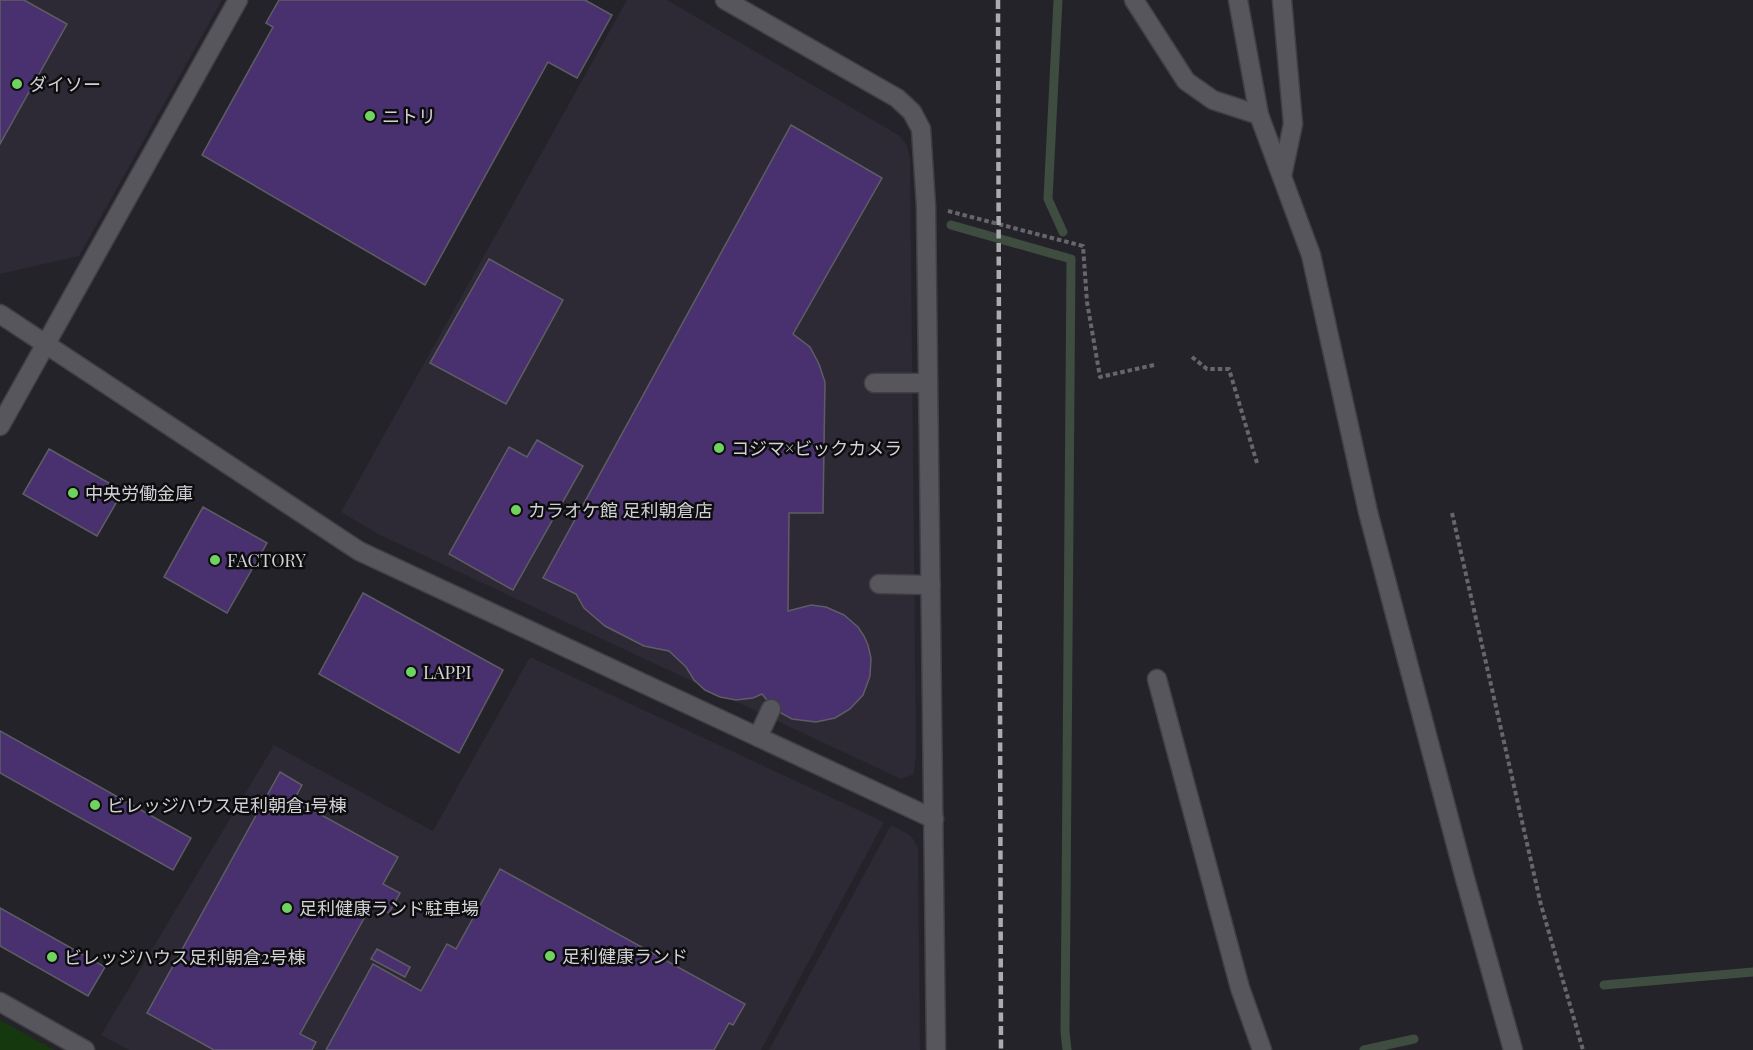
<svg xmlns="http://www.w3.org/2000/svg" width="1753" height="1050" font-family="'Playfair Display','Noto Sans JP',serif">
	<rect width="100%" height="100%" fill="#242329"/>
	<g fill="#2d2935">
		<polygon points="0,0 222,0 79,256 0,274"/>
		<polygon points="627,0 667,0 900,136 906,144 910,156 916,754 914,774 901,779 378,534 341,512"/>
		<polygon points="530,657 884,822 761,1050 129,1050 101,1035 274,745 433,831"/>
		<polygon points="891,825 908,834 914,840 918,849 920,1050 769,1050"/>
	</g>
	<polygon fill="#15380f" points="0,1020 54,1050 0,1050"/>
	<g fill="none" stroke-linecap="round" stroke-linejoin="round">
		<g stroke="#3f4c40" stroke-width="9">
			<polyline points="1058,0 1048,199 1063,232"/>
			<polyline points="951,225 1071,259 1065,1032 1067,1050"/>
			<polyline points="1604,985 1753,972"/>
			<polyline points="1364,1050 1414,1039"/>
		</g>
	</g>
	<g fill="#48316e" stroke="#5f5d64" stroke-width="1.5">
		<polygon points="0,0 24,0 67,24 0,144"/>
		<polygon points="279,0 585,0 612,15 577,78 548,62 425,285 202,155 273,27 266,23"/>
		<polygon points="791,125 882,178 793,334 810,347 819,364 825,382 823,513 789,513 788,611 811,605 826,607 844,615 858,627 864,636 868,645 871,658 870,676 863,695 850,709 835,718 816,722 792,719 779,712 771,705 762,694 753,698 736,700 720,697 705,690 694,680 686,667 669,651 644,646 605,626 584,608 576,594 543,578"/>
		<polygon points="489,259 563,300 506,404 430,363"/>
		<polygon points="537,440 583,466 513,590 449,554 509,447 527,457"/>
		<polygon points="49,449 123,491 97,536 23,494"/>
		<polygon points="203,507 267,543 227,613 164,577"/>
		<polygon points="363,593 503,670 459,753 319,674"/>
		<polygon points="0,731 191,838 173,870 0,773"/>
		<polygon points="280,772 302,785 294,800 398,857 383,884 400,893 389,913 372,904 300,1034 316,1042 312,1050 214,1050 147,1013"/>
		<polygon points="500,869 745,1004 733,1025 729,1023 714,1050 326,1050 373,964 421,991 447,944 456,949"/>
		<polygon points="0,908 105,967 88,996 0,946"/>
		<polygon points="377,949 410,967 405,977 371,959"/>
	</g>
	<g fill="none" stroke-linecap="round" stroke-linejoin="round">
		<defs>
			<g id="minor">
				<polyline points="725,0 897,98 912,112 921,129 926,206 936,1050"/>
				<polyline points="1134,0 1186,81 1213,100 1259,115"/>
				<polyline points="1238,0 1259,115 1311,255 1368,512 1464,875 1513,1050"/>
				<polyline points="1282,176 1293,124 1282,0"/>
				<polyline points="0,314 359,551 934,819"/>
				<polyline points="874,383 928,383"/>
				<polyline points="0,426 238,0"/>
				<polyline points="879,584 931,585"/>
				<polyline points="1157,679 1240,988 1262,1050"/>
				<polyline points="758,737 771,709"/>
				<polyline points="0,1002 85,1050"/>
			</g>
		</defs>
		<use href="#minor" stroke="#413f44" stroke-width="21"/>
		<g stroke="#67666b" stroke-width="4" stroke-dasharray="4.5 3" stroke-linecap="butt">
			<polyline points="948,211 1083,246 1087,302 1100,377 1154,365"/>
			<polyline points="1192,357 1207,369 1229,369 1257,463"/>
			<polyline points="1452,513 1541,905 1583,1050"/>
		</g>
		<use href="#minor" stroke="#58565d" stroke-width="18"/>
		<polyline stroke="#acabb0" stroke-width="4.5" stroke-dasharray="9 4.5" stroke-linecap="butt" points="998,0 1001,1050"/>
	</g>
	<g fill="#70d35f" stroke="#0d0d0f" stroke-width="2">
		<circle cx="17" cy="84" r="6"/>
		<circle cx="370" cy="116" r="6"/>
		<circle cx="719" cy="448" r="6"/>
		<circle cx="73" cy="493" r="6"/>
		<circle cx="516" cy="510" r="6"/>
		<circle cx="215" cy="560" r="6"/>
		<circle cx="411" cy="672" r="6"/>
		<circle cx="95" cy="805" r="6"/>
		<circle cx="287" cy="908" r="6"/>
		<circle cx="550" cy="956" r="6"/>
		<circle cx="52" cy="957" r="6"/>
	</g>
	<g text-anchor="middle" dominant-baseline="central" stroke-width="5" stroke-linejoin="round" paint-order="stroke">
		<g font-size="18" fill="#d2d1d5" stroke="#0d0d0f" text-anchor="start">
			<text x="29" y="84">ダイソー</text>
			<text x="382" y="116">ニトリ</text>
			<text x="731" y="448">コジマ×ビックカメラ</text>
			<text x="85" y="493">中央労働金庫</text>
			<text x="528" y="510">カラオケ館 足利朝倉店</text>
			<text x="227" y="560">FACTORY</text>
			<text x="423" y="672">LAPPI</text>
			<text x="107" y="805">ビレッジハウス足利朝倉1号棟</text>
			<text x="299" y="908">足利健康ランド駐車場</text>
			<text x="562" y="956">足利健康ランド</text>
			<text x="64" y="957">ビレッジハウス足利朝倉2号棟</text>
		</g>
	</g>
</svg>
